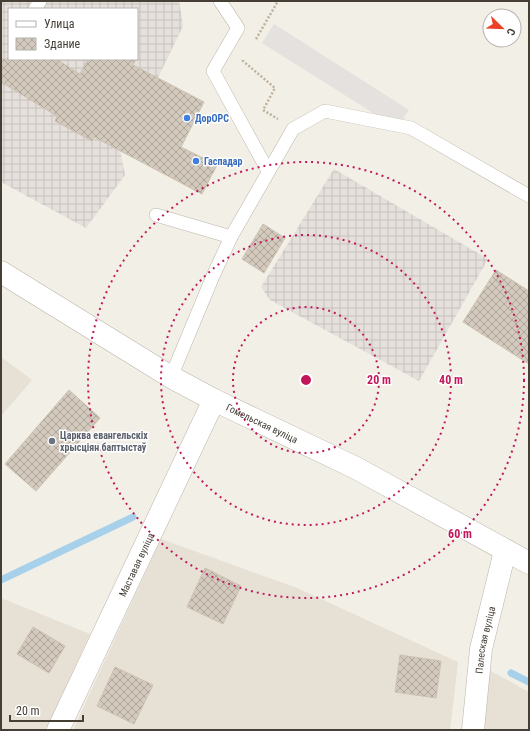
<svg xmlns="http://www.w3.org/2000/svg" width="530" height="731" font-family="'Roboto Condensed',sans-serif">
	<defs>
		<pattern id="industrial-grid" width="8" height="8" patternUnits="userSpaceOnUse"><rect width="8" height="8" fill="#e5e0db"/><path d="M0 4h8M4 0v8" fill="none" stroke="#c6c1bd"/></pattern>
		<pattern id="building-cross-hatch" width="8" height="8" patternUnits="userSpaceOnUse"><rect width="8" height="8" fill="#d3cabd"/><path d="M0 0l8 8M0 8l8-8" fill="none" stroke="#ada59a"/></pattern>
	</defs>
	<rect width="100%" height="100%" fill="#f2efe7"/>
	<g fill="#e6e0d5">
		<polygon points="1,357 32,380 1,416"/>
		<polygon points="161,539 297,588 458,662 450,730 73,730"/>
		<polygon points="1,598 90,634 46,730 1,730"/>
		<polygon points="487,669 529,692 529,730 484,730"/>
	</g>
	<g fill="url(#industrial-grid)" fill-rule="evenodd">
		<path d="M1,1H179L183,26L158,78L120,150L125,175L86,228L1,182ZM9,9H137V59H9Z"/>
		<polygon points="334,169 488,259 419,381 270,300 261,287"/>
	</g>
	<polygon fill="#e4e1de" points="274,24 409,110 397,128 262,43"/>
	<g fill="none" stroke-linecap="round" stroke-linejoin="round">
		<g stroke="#a7d0eb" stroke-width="7">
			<polyline points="1,580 133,517"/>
			<polyline points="511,673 529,682"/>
		</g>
	</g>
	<g fill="url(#building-cross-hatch)" stroke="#cdc2b1">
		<polygon points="1,59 56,59 80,74 88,59 136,59 133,65 204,102 181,147 217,165 202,194 94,137 92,141 55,121 57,116 1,82"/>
		<polygon points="263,224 285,238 264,273 242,259"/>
		<polygon points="496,270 529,291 529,364 463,322"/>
		<polygon points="69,390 100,418 36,491 5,464"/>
		<polygon points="205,568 241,586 223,624 187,607"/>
		<polygon points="33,627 65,646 49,673 17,654"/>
		<polygon points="400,655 441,661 436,698 395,692"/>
		<polygon points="115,667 153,685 134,724 97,706"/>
	</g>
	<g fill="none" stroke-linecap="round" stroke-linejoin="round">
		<defs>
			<g id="service">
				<polyline points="220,1 238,28 213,71 268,171"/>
				<polyline points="35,9 40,1"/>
				<polyline points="156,215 231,237"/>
				<polyline points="171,377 213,276 231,237 293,129 325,111 411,128 529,196"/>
			</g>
			<g id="minor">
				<path id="s1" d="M58,730L214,400"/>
			</g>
			<g id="tertiary">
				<path id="s2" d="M1,272L171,377L214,400L356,468L529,563"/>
				<path id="s3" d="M473,730L481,649L505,551"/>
			</g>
		</defs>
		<use href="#service" stroke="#bdb6aa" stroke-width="14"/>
		<use href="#minor" stroke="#bdb6aa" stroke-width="23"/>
		<use href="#tertiary" stroke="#bdb6aa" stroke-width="23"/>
		<g stroke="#beb19c" stroke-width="2.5" stroke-dasharray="2 2" stroke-linecap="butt">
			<polyline points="256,39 278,1"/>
			<polyline points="243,60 243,61 275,88 263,110 278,119"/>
		</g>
		<use href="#service" stroke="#fff" stroke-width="13"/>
		<use href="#minor" stroke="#fff" stroke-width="22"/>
		<use href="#tertiary" stroke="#fff" stroke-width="22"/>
	</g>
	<g fill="none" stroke="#c2185b" stroke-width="2" stroke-dasharray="2 4">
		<circle cx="306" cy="380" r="73"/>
		<circle cx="306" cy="380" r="145"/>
		<circle cx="306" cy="380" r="218"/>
	</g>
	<g fill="#3f7fe0" stroke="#fff" stroke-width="1.5">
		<circle cx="187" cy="118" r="4"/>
		<circle cx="196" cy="161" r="4"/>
	</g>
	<circle fill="#6b7280" stroke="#fff" stroke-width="1.5" cx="52" cy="441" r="4"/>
	<g text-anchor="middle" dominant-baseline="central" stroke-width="3" stroke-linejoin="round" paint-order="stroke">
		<g font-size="10" font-weight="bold" fill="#366cbe" stroke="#fff" text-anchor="start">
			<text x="195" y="118">ДорОРС</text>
			<text x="204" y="161">Гаспадар</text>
		</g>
		<g font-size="10" fill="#453f36" stroke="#fff">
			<text stroke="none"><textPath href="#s2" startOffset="302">Гомельская вуліца</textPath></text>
			<text stroke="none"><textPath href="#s1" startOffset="183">Маставая вуліца</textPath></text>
			<text stroke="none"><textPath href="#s3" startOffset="91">Палеская вуліца</textPath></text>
		</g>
		<g font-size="10" font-weight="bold" fill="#5b616d" stroke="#fff" text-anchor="start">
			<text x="60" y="435">Царква евангельскіх<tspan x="60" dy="12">хрысціян баптыстаў</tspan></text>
		</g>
	</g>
	<circle cx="306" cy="380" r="6" fill="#c2185b" stroke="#fff" stroke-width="2"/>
	<g font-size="12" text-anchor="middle" font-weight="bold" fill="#c2185b" stroke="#fff" stroke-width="3" stroke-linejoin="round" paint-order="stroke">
		<text x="379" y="384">20 m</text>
		<text x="451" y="384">40 m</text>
		<text x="460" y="538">60 m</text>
	</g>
	<rect width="530" height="731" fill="none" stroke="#453f36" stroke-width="4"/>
	<rect x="8" y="8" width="130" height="52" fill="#ffffff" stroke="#b5b2af"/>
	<rect x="16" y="21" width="20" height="6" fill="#ffffff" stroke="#b5b2af"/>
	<text x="44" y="28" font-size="12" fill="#453f36">Улица</text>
	<rect x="16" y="38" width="20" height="12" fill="url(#building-cross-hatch)" stroke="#b5b2af"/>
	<text x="44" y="48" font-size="12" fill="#453f36">Здание</text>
	<g transform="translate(502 28) rotate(113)"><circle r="19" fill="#ffffff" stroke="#b5b2af"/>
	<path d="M0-3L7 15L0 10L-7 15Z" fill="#ec3f24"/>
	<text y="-6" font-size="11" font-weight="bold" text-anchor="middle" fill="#453f36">С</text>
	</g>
	<path d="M10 715v6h73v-6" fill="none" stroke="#453f36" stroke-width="2"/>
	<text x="16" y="715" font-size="12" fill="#453f36" stroke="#ffffff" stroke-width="3" paint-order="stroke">20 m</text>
</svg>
